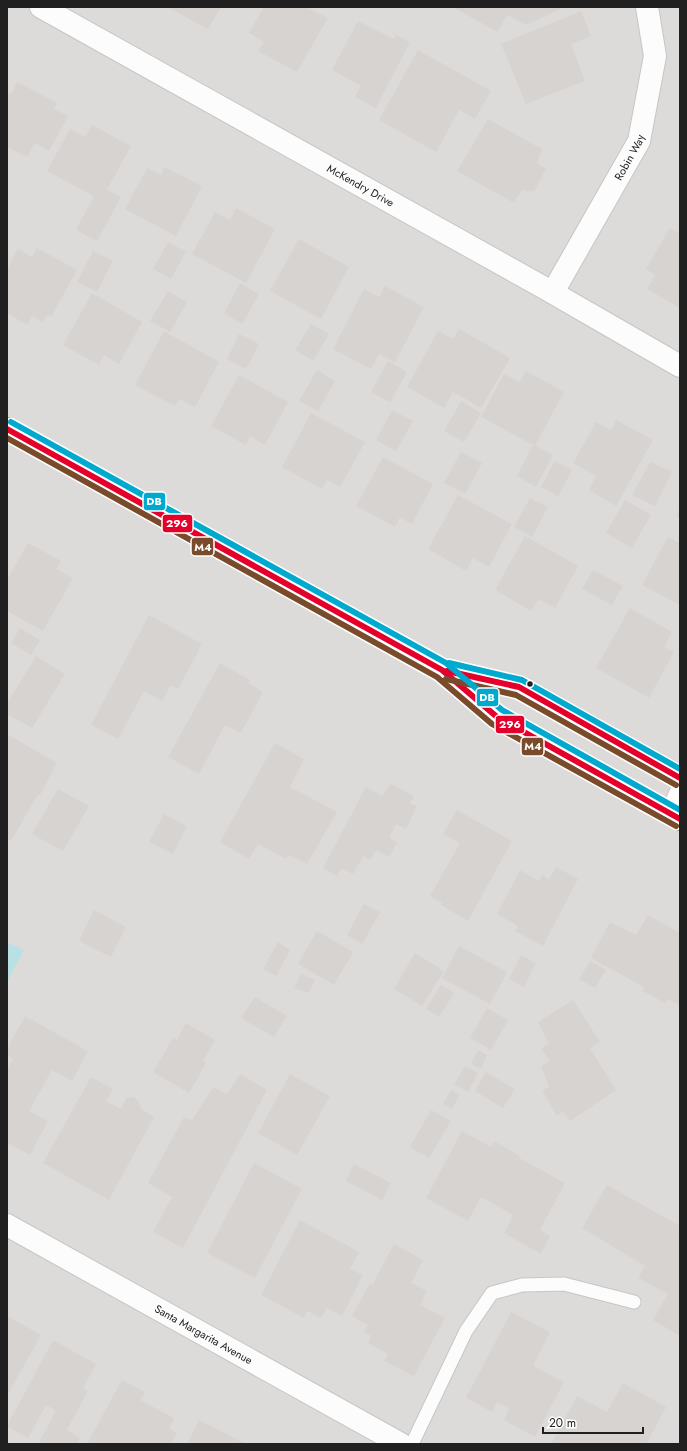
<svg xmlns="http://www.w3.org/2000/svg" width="687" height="1451" font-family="Jost,sans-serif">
	<rect width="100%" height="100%" fill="#eeebe8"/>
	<rect fill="#dddbda" x="7" y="7" width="673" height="1437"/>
	<polygon fill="#dcdbda" points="680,1417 680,1444 666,1444"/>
	<polygon fill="#b9e1e4" points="9,943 24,950 7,982 7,947"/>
	<g fill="#d7d3d1">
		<polygon points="167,7 221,7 208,29"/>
		<polygon points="264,7 306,7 328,18 297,72 258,51 264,42 249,33"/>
		<polygon points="452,7 565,7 526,25 507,15 498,32"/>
		<polygon points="581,11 591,36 571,44 585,81 526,104 501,44"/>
		<polygon points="358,21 394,39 396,35 410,42 376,108 355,97 361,86 332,70"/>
		<polygon points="418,50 491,91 475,119 459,110 436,152 379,120"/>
		<polygon points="17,82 57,103 54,109 68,116 49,151 35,143 27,157 7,147 7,92 11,94"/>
		<polygon points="488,119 542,149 537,163 546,169 534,191 522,190 514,203 457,171"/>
		<polygon points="92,125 131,146 107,190 121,197 97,241 76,230 94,196 47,171 70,129 85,137"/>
		<polygon points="164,167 202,186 176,236 125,209 147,168 161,175"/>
		<polygon points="236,208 275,229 246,283 192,254 215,212 230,220"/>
		<polygon points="670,228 680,234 680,308 647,289 655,275 646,269"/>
		<polygon points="299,239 349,267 321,319 270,291"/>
		<polygon points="168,242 186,252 171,279 153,269"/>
		<polygon points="37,248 77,270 51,317 47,315 43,322 32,316 27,325 7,313 7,269 18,249 32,257"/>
		<polygon points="93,251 113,261 97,292 77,282"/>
		<polygon points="240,283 259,294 242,324 224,313"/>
		<polygon points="385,286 424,307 395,362 379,354 371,369 333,349 364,289 379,297"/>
		<polygon points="168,291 187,302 170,332 150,321"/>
		<polygon points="92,293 142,322 119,364 104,355 99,365 63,345"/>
		<polygon points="311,324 329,334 313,361 295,350"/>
		<polygon points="459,329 510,358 481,408 453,392 444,408 407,387 438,331 453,339"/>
		<polygon points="164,331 219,362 195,407 179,399 175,406 135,385"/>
		<polygon points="239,334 259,344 246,369 227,359"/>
		<polygon points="388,361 407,372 390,402 371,392"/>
		<polygon points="317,370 335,381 318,411 299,401"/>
		<polygon points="526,371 564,392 535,446 553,455 536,487 517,476 533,445 481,417 504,374 520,382"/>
		<polygon points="239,375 288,402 265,445 250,436 246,445 211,426"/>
		<polygon points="461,401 481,413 464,442 444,431"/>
		<polygon points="392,410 413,421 396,451 376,440"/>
		<polygon points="311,413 365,442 340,487 327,480 322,489 282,467"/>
		<polygon points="616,420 653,440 616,506 589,490 596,476 573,463 596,422 611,430"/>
		<polygon points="461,452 482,463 465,494 444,483"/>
		<polygon points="383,457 433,484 412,524 400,517 395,527 356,506"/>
		<polygon points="555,461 572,470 558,496 541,487"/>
		<polygon points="650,462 672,472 655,506 632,495"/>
		<polygon points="458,495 512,524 489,567 473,558 466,571 428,549"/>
		<polygon points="530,498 548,507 532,537 514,527"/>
		<polygon points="625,500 651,515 632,548 606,533"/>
		<polygon points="680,509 680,518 676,516"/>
		<polygon points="525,536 578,566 555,608 538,599 531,611 495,590"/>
		<polygon points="668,537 680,543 680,605 642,585"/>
		<polygon points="28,543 61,561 56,569 73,578 43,631 7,611 7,580"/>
		<polygon points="593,570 623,586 612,605 582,589"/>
		<polygon points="630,608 672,632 664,647 674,652 649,698 596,668"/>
		<polygon points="149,615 202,644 178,689 171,685 162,701 144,691 118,739 91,725"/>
		<polygon points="20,628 40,640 31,655 11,643"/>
		<polygon points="36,656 65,674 32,728 7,714 7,704"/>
		<polygon points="220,663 250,680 248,683 263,692 241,733 225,725 199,774 168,757"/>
		<polygon points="7,734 57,763 40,795 38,794 11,841 7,839"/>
		<polygon points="275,743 304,759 290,787 337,812 307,864 289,855 286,859 258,844 249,859 220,842"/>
		<polygon points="391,784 414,796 410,803 417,806 406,829 396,824 389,838 397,842 389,857 376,850 370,860 363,856 353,874 341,868 337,876 323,868 366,787 382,796"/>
		<polygon points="58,789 89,806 63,851 32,834"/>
		<polygon points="457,810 512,841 468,921 441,905 442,903 430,896 460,843 443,834"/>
		<polygon points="164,814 187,826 173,854 149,842"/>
		<polygon points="556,867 578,879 543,946 515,931 518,926 497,914 520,870 539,881 542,875 549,879"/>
		<polygon points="364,904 380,912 362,944 347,935"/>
		<polygon points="94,910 126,927 111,957 79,941"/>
		<polygon points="648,915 680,933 679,1005 668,999 665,1003 643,991 644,987 591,958 610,922 636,935"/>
		<polygon points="317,931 353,952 334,985 298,964"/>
		<polygon points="278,942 290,950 276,976 263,969"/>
		<polygon points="459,946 507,972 490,1004 442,978"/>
		<polygon points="415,953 444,971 422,1006 394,989"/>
		<polygon points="521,955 536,963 524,987 509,979"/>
		<polygon points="590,961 606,970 595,988 579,979"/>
		<polygon points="301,974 315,980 308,993 294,988"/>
		<polygon points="441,985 454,993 439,1017 426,1009"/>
		<polygon points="255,997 287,1016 274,1037 241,1018"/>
		<polygon points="573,1000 600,1042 590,1048 616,1090 570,1121 563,1111 557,1116 542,1090 549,1087 541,1066 550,1061 541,1049 549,1043 538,1022"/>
		<polygon points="487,1008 508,1020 491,1050 470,1038"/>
		<polygon points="25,1016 88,1051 72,1081 52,1070 29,1111 48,1121 30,1155 7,1143 7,1069 13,1059 7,1055 7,1049"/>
		<polygon points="186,1023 215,1040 203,1061 206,1063 189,1093 153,1072 173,1038 177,1040"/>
		<polygon points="478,1050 487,1055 481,1069 471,1064"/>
		<polygon points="465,1066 478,1073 468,1092 454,1084"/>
		<polygon points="486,1072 515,1089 503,1108 475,1091"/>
		<polygon points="240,1074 267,1090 183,1248 153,1232 172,1197 148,1183 184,1117 192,1120 213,1087 227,1094"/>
		<polygon points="290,1074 330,1096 297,1155 258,1133"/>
		<polygon points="91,1077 113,1089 106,1101 121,1109 126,1098 133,1097 139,1102 141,1109 154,1117 109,1200 43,1163"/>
		<polygon points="451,1090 460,1095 452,1109 443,1104"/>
		<polygon points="431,1110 451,1121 429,1158 410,1147"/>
		<polygon points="462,1131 491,1147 494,1141 520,1156 519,1158 565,1183 540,1230 550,1236 541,1254 504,1233 513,1215 481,1197 468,1221 426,1198"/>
		<polygon points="254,1163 302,1189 255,1278 207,1253"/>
		<polygon points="354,1164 391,1183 382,1200 346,1181"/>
		<polygon points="607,1185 680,1226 680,1336 653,1320 668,1294 638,1278 645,1266 582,1228"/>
		<polygon points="300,1220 359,1252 350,1269 363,1275 342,1316 327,1308 321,1318 307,1311 304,1318 261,1295"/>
		<polygon points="394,1244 423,1260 411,1283 427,1291 420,1305 445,1318 414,1376 384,1361 388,1354 368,1343 371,1336 364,1332 368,1325 352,1316 370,1283 373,1284"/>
		<polygon points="511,1312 550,1332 533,1366 564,1382 535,1437 504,1420 509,1408 497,1402 492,1412 466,1398"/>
		<polygon points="7,1316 41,1335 7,1396"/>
		<polygon points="53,1340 96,1364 83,1388 88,1391 67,1430 80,1438 77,1444 38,1444 56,1411 46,1405 28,1438 7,1426"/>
		<polygon points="122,1380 145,1392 140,1400 174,1418 169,1429 177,1433 171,1444 87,1444"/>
		<polygon points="623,1383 666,1407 646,1444 551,1444 577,1396 607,1412"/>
		<polygon points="199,1420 246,1444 187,1444"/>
	</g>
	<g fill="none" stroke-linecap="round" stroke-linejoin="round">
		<defs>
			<polyline id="service" points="412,1444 466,1331 492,1293 522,1285 564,1284 634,1302"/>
			<g id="minor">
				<path id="s1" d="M41,7L541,286L680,366"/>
				<path id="s2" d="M553,292L639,141L655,56L647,7"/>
				<polyline points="671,814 680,794"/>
				<path id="s3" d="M7,1225L401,1444"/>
			</g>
			<g id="secondary">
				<polyline points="7,429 442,670 497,717 680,819"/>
				<polyline points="445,671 519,687 680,778"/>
			</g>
		</defs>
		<use href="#service" stroke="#c7c6c4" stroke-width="15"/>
		<use href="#minor" stroke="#c7c6c4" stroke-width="24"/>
		<use href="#secondary" stroke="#99977f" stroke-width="24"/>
		<use href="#service" stroke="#fcfcfc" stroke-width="13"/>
		<use href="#minor" stroke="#fcfcfc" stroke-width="22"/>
		<use href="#secondary" stroke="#f4f3eb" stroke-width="22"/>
		<defs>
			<g id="bus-1">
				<polyline points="7,429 442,670 497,717 680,819"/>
				<polyline points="447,671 519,687 680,778"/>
			</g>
			<g id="bus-2">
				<polyline points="7,438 437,677 492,724 676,826"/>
				<polyline points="446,679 516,695 676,785"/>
			</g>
			<g id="bus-3">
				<polyline points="11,422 446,663 502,710 680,810"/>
				<polyline points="449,663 522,680 680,769"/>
			</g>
		</defs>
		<use href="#bus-1" stroke="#fff" stroke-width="9"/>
		<use href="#bus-2" stroke="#fff" stroke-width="9"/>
		<use href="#bus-3" stroke="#fff" stroke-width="9"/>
		<use href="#bus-1" stroke="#e4002b" stroke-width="6"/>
		<use href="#bus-2" stroke="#7a4b2a" stroke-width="6"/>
		<use href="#bus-3" stroke="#00a9ce" stroke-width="6"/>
	</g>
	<circle fill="#202020" stroke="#fff" stroke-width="1.5" cx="530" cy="684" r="3.5"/>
	<g text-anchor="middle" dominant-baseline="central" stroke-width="3" stroke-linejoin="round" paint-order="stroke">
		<g font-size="11" fill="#202020" stroke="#fff">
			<text stroke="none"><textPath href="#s2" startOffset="155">Robin Way</textPath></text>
			<text stroke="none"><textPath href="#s1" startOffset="366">McKendry Drive</textPath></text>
			<text stroke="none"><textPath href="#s3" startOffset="225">Santa Margarita Avenue</textPath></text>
		</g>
	</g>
	<g stroke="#fff" stroke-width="1.5">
		<rect x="143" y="492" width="23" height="19" rx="4" fill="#00a9ce"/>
		<rect x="162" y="514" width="31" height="19" rx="4" fill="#e4002b"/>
		<rect x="191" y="537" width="23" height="19" rx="4" fill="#7a4b2a"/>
		<rect x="476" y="688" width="23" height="19" rx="4" fill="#00a9ce"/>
		<rect x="495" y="715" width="30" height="19" rx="4" fill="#e4002b"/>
		<rect x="521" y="737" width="23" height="19" rx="4" fill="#7a4b2a"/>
	</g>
	<g font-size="11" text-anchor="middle" font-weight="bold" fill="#fff">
		<text x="154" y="505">DB</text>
		<text x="177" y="527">296</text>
		<text x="203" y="551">M4</text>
		<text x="487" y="701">DB</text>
		<text x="510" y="728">296</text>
		<text x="533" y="750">M4</text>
	</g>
	<rect width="687" height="1451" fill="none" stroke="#202020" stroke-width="16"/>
	<path d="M543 1427v6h100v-6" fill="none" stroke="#202020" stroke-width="2"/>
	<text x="549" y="1427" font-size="12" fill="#202020" stroke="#ffffff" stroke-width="3" paint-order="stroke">20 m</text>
</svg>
